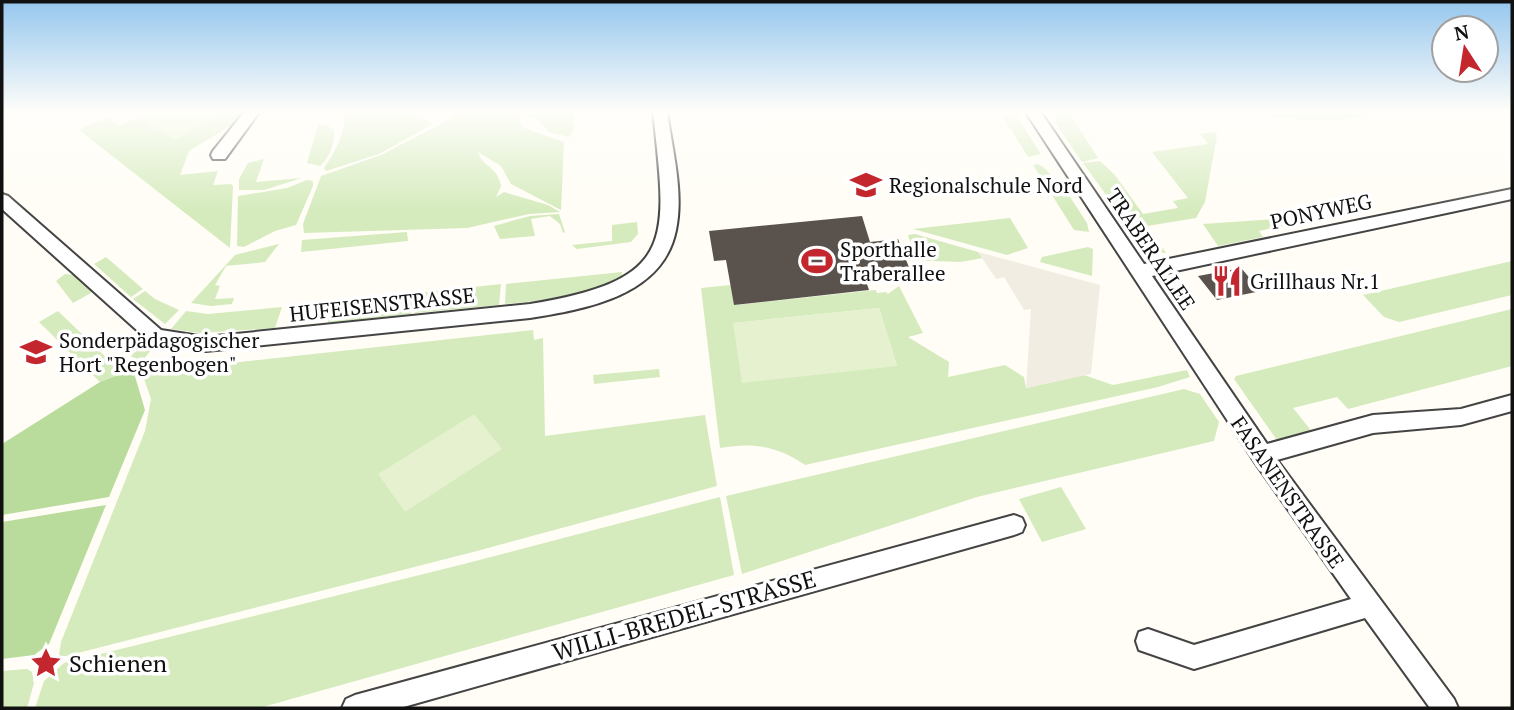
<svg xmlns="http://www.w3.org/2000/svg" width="1514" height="710" font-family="'PT Serif',serif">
	<rect width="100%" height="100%" fill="#fffdf5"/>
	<g fill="#d5ebbd" fill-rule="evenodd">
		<polygon points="211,111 246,111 243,118 189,151 180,175 218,171 213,185 231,184 233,186 230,248 79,130 107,117 121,126 137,117 174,139 217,115"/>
		<path d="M344,111C374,111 408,106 433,124L379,154L326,171L324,168C335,152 347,131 344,111Z"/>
		<path d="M466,111H522L519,118L521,127L564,142L561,210L511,184L501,166L478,152C483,168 497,165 501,186L496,197L504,192L548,205L560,212L529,214L467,228L304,233L303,224L321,176L381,155Z"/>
		<polygon points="526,111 575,111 573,131 569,137 549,132 538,120 527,117"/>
		<polygon points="1047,111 1068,111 1098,158 1082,162 1054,121 1059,120 1054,113"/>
		<path d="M1294,111H1376C1342,126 1304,120 1268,116Z"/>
		<polygon points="1007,114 1017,117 1041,154 1028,157 1002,115"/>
		<path d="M318,125H327L334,130C335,144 330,156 320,166L307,163Z"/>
		<polygon points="1215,132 1217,135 1205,202 1196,218 1147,226 1166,253 1152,252 1145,248 1083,163 1100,161 1114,174 1143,214 1178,208 1173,201 1188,198 1152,152 1208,144 1200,134"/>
		<polygon points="264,159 256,182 302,178 264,190 239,190 239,179 248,163"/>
		<path d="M1038,164C1047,168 1050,177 1059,180L1087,223L1089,232L1074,230L1033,165Z"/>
		<polygon points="307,180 313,181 313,186 296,225 275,231 244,247 237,246 238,196 287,188"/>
		<polygon points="559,214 565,232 563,233 560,224 550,216 531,219 535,236 500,239 494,226 530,216"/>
		<polygon points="1010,218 1028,248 1007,255 913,229"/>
		<polygon points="1276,219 1283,226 1259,231 1263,237 1218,246 1203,224"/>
		<polygon points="637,222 638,234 631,242 577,249 572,245 612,241 612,225"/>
		<polygon points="407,232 408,241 301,252 302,240"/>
		<polygon points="915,234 978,252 983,258 960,262 907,260 903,249 912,247 908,235"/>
		<polygon points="279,244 265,262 226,266 215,285 220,286 215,299 234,298 232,304 211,306 191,303 235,255"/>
		<polygon points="1088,247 1093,249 1092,276 1040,262 1042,257"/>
		<polygon points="106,257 143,289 131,297 94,264"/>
		<polygon points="1512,261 1512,295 1399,322 1384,317 1363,295"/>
		<path d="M622,272V277C585,297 546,300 505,304L506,284Z"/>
		<polygon points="65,274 74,275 91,289 91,293 73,303 56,281"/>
		<polygon points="501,284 499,305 415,313 419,293"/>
		<path d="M731,285L735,305L876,290L877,293L886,292L888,294L899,286L923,333L908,337L949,362L948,377L1005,365L1024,377L1026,388L1084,375L1113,385L1187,370L1190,377L1158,387L805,465C778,446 752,442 720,448L701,288ZM879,308L897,366L734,323Z"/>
		<polygon points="145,291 155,299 179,310 165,324 133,299"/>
		<polygon points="414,293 411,314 328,323 332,302"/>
		<polygon points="282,307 275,328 200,333 171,329 186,311 208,314"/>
		<polygon points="1512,309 1512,366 1348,409 1337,397 1293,408 1314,434 1279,443 1234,379 1236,376"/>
		<polygon points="58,311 113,364 129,371 100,382 39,322"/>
		<polygon points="533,330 534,340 543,338 545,436 705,415 717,486 477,551 62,657 59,655 61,642 145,431 151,399 142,373 131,355 149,343 155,345 143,360 195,367"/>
		<polygon points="659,369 660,377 594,384 593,375"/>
		<polygon points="1184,389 1200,394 1219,422 1214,441 977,497 742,574 726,496"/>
		<polygon points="1061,487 1086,529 1042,542 1019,499"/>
		<polygon points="720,497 734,575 259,708 35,708 44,681 64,663 464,564"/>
		<polygon points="27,669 32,672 34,683 27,708 2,708 2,671"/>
	</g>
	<g fill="#b9dc9c">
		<polygon points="129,371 134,373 145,410 109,497 2,515 2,444 100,382"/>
		<polygon points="106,505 49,644 34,655 2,659 2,522"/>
	</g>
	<g fill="#e6f2cf">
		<polygon points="148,111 211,111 218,115 176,140 137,117"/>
		<polygon points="879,308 897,366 742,383 733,323"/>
		<polygon points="474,414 502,449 405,512 378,474"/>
	</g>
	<polygon fill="#f1ede2" points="978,252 1100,285 1091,374 1026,388 1031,309 1024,310 1004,277 996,279"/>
	<g fill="#5a524d">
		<polygon points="862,216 870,242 898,239 910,270 864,275 869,290 734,305 726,260 714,261 709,231"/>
		<polygon points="1241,268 1261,291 1217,300 1198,276"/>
	</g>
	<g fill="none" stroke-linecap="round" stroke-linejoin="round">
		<defs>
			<g id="street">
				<polygon points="245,111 260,111 225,159 213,159 211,155 213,151"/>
				<path d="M653,111H667C672,149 684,192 676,230C663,296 586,309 530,318L206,351L156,343L149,341L2,209V194L8,196L161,330L206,337L530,304C677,280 667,242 653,111Z"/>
				<polygon points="1025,111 1040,111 1144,264 1512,189 1512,199 1152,276 1267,444 1373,415 1461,409 1512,395 1512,411 1461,425 1373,433 1277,460 1454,699 1458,708 1430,708 1365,618 1194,669 1139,650 1136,641 1139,632 1148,629 1194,645 1351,599 1254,461"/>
				<polygon points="1014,515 1022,518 1025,525 1022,532 1014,535 400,708 342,708 346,699 355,695"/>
			</g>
		</defs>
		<use href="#street" stroke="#444" stroke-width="4"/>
		<use href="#street" fill="#fff" fill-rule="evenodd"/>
	</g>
	<linearGradient id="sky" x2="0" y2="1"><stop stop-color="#95c6ee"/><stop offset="0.53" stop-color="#fffefa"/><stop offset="1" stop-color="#fffefa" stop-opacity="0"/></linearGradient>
	<rect width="1514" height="211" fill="url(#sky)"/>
	<defs>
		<symbol id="school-bare" viewBox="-9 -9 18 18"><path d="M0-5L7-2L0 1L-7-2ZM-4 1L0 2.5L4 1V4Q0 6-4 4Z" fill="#c4262e" stroke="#fff" stroke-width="2.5" paint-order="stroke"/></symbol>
		<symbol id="stadium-bare" viewBox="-9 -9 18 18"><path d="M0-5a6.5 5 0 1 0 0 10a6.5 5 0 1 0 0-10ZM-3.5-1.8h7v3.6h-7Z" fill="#c4262e" stroke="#fff" stroke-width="2.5" paint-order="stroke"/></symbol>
		<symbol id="restaurant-bare" viewBox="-9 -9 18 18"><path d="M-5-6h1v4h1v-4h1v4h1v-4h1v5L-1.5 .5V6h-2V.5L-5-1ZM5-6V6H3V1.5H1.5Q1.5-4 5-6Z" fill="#c4262e" stroke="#fff" stroke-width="2.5" paint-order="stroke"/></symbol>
		<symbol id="sight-bare" viewBox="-9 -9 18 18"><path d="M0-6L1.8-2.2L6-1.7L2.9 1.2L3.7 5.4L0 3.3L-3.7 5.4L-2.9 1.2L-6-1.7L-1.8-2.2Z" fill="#c4262e" stroke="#fff" stroke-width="2.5" paint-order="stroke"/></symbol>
	</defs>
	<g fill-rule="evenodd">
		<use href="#school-bare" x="844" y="163" width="44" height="44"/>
		<use href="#stadium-bare" x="795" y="239" width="44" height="44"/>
		<use href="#restaurant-bare" x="1205" y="259" width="44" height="44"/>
		<use href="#school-bare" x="14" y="330" width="44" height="44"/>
		<use href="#sight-bare" x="24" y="641" width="44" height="44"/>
	</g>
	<g text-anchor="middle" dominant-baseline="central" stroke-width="7" stroke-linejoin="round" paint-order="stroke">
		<g font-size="21" fill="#111" stroke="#fff" text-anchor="start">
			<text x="889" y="185">Regionalschule Nord</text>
			<text x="840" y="249">Sporthalle<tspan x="840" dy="24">Traberallee</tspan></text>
			<text x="1250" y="281">Grillhaus Nr.1</text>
			<text x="59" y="340">Sonderpädagogischer<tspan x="59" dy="24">Hort "Regenbogen"</tspan></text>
		</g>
		<g font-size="21" fill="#111" stroke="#fff">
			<text transform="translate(1321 211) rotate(-12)">PONYWEG</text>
			<text transform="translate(1151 249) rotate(56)">TRABERALLEE</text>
			<text transform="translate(382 304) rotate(-6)">HUFEISENSTRASSE</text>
			<text transform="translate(1288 492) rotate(55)">FASANENSTRASSE</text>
		</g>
		<g font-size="24" fill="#111" stroke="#fff">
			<text transform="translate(684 615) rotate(-16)">WILLI-BREDEL-STRASSE</text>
		</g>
		<g font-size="24" fill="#111" stroke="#fff" text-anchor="start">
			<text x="69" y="663">Schienen</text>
		</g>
	</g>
	<rect width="1514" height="710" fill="none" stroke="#111111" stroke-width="7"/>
	<g transform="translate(1465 49) rotate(348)"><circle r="33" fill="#ffffff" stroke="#a0a0a0" stroke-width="2"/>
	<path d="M0-5L12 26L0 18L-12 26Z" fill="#c4262e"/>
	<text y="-10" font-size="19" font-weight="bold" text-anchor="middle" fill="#111111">N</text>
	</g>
</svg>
